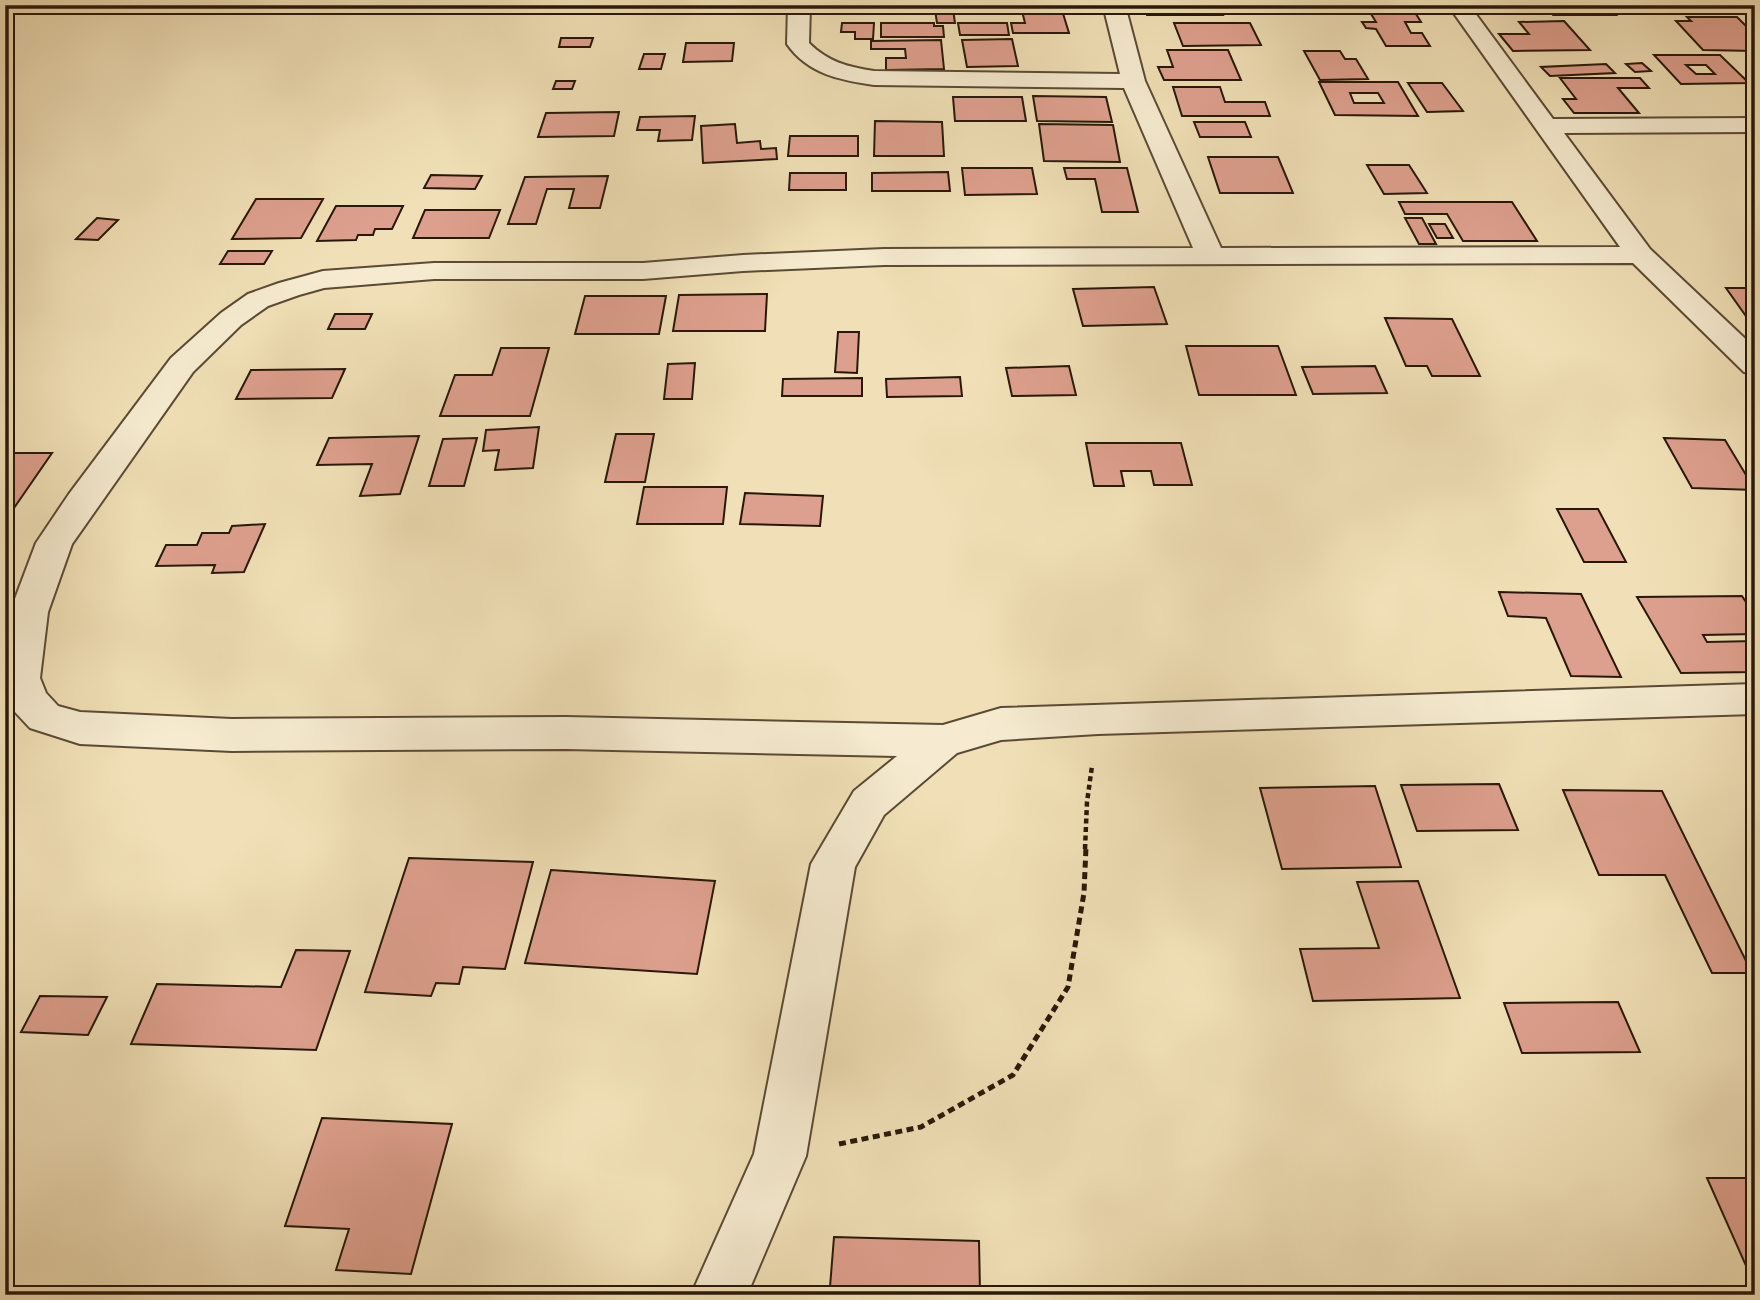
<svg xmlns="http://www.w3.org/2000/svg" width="1760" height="1300" font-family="Vollkorn,serif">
	<rect width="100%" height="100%" fill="#f1e0b7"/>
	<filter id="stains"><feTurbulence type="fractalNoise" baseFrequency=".00286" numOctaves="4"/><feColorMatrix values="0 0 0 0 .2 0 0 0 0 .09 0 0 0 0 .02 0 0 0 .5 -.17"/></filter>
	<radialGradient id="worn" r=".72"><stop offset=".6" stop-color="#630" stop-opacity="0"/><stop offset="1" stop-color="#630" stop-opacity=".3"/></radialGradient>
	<g fill="#dea08e" stroke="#29180a" stroke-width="2" fill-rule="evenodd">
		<polygon points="648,5 733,5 733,9 648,11"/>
		<polygon points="1165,5 1219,5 1223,15 1147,15 1144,7 1166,8"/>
		<polygon points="1299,5 1378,5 1379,7 1364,7 1366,12 1334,12 1332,7"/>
		<polygon points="1545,5 1607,5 1616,15 1553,15"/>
		<polygon points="1672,5 1723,5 1733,14 1682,14"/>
		<polygon points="1021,7 1061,7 1069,33 1013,33 1011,23 1025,23"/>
		<polygon points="953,9 955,23 937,23 935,10"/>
		<polygon points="1371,14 1416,14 1421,22 1405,22 1411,33 1422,33 1430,46 1386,46 1376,29 1366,28 1362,22 1376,22"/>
		<polygon points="1687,17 1737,17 1755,35 1755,51 1703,50 1676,21 1691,21"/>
		<polygon points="1564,21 1590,50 1513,51 1499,34 1529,34 1519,22"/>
		<polygon points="842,23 874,23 873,39 855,39 855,32 841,32"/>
		<polygon points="881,23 934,23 934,26 943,26 944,37 881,37"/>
		<polygon points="958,23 1007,23 1009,35 960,35"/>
		<polygon points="1174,23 1250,23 1261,45 1183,46"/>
		<polygon points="561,38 593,38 590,47 559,47"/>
		<polygon points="1012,39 1018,66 967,67 962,40"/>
		<polygon points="941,40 944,69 886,70 886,58 906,58 905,49 871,49 871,41"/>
		<polygon points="686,43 734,43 732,61 683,62"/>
		<polygon points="1167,50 1228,50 1241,80 1164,80 1158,67 1173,67"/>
		<polygon points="1304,51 1340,51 1345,59 1356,59 1368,79 1320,80"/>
		<polygon points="644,54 665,54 661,69 639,69"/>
		<path d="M1654,55H1720L1749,83L1681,84ZM1686,65H1706L1715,74H1696Z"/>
		<polygon points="1642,63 1651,71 1635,72 1626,64"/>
		<polygon points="1606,64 1615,73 1550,76 1541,67"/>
		<polygon points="1560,78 1640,78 1649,88 1618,88 1639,113 1574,113 1563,99 1576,99"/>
		<polygon points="556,81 575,81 572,89 553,89"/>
		<path d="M1319,82H1398L1418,116L1335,115ZM1350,93H1378L1384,103H1354Z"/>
		<polygon points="1408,83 1442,83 1463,111 1427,112"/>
		<polygon points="1173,87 1220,87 1225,102 1265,102 1270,116 1182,116"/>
		<polygon points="1033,96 1106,97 1112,122 1037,121"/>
		<polygon points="953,97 1022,97 1026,121 955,121"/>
		<polygon points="619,112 614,136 538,137 546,113"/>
		<polygon points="695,116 692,140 658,141 660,130 637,130 640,117"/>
		<polygon points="875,121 942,122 944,156 874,156"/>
		<polygon points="1194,122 1245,122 1251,137 1200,137"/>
		<polygon points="735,124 737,143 760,141 761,149 776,148 777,159 703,163 701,126"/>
		<polygon points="1039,124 1113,125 1120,162 1044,161"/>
		<polygon points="790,136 858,136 858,156 788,156"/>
		<polygon points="1208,157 1278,157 1293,193 1220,193"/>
		<polygon points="1367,165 1409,165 1427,193 1384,194"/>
		<polygon points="962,168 1032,168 1037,194 965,195"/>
		<polygon points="1064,168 1127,168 1138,212 1102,212 1095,179 1067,179"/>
		<polygon points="948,172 950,191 872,191 872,173"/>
		<polygon points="790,173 846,173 846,190 789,190"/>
		<polygon points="431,175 482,176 475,189 424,188"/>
		<polygon points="608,176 600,208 569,208 574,189 547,189 536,224 508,224 525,177"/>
		<polygon points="256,199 323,199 301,238 232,239"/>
		<polygon points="1399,202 1512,202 1537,241 1463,241 1447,214 1405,214"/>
		<polygon points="336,206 403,206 392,229 375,229 373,235 358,235 356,240 317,241"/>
		<polygon points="425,210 500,210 489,238 413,238"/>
		<polygon points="97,218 118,220 98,240 76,239"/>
		<polygon points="1405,218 1422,218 1436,244 1419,244"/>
		<polygon points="1429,224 1445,224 1453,238 1437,238"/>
		<polygon points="228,251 272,251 264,264 220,264"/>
		<polygon points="1154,287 1167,324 1083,326 1073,289"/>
		<polygon points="1726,288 1755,288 1755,319 1748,319"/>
		<polygon points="767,294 765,331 673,331 679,295"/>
		<polygon points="585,296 666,296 659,334 575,334"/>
		<polygon points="335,314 372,314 365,329 328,329"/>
		<polygon points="1385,318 1452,319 1480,376 1432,376 1427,366 1406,366"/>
		<polygon points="838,332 859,332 857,373 835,372"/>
		<polygon points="1186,346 1278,346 1296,395 1199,395"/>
		<polygon points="501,348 549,348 530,416 440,416 455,375 492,375"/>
		<polygon points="695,363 692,399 664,399 668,364"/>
		<polygon points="1069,366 1076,395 1012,396 1006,368"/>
		<polygon points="1375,366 1387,393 1313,394 1302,367"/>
		<polygon points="345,369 332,398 236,399 251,370"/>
		<polygon points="960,377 962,396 887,397 886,379"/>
		<polygon points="862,378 862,396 782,396 783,379"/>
		<polygon points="539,427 533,468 495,470 499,450 483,451 486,430"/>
		<polygon points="616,434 654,434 645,482 605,482"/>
		<polygon points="419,436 400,494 360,496 372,464 317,465 329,438"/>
		<polygon points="477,438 464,486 429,486 443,439"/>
		<polygon points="1664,438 1725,440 1755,490 1692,488"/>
		<polygon points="1086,443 1181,443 1192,485 1154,485 1151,471 1121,471 1124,486 1094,486"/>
		<polygon points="5,453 52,453 5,521"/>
		<polygon points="644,487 727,487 723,524 637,524"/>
		<polygon points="745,493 823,496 820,526 740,524"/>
		<polygon points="1557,509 1598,509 1626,562 1584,562"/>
		<polygon points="265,524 244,572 212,573 215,565 156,566 166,545 197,545 202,533 229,533 232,526"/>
		<polygon points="1499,592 1581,594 1621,677 1571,676 1546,618 1508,616"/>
		<polygon points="1742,596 1755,616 1755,634 1703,635 1707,642 1755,641 1755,672 1681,673 1637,597"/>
		<polygon points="1499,784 1518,830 1417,831 1401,785"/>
		<polygon points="1375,786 1401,867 1282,869 1260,788"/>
		<polygon points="1563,790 1662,791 1752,973 1712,973 1665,875 1599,875"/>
		<polygon points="409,858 533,862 505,969 463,967 459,984 436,983 431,996 365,992"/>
		<polygon points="551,870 715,881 697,974 525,963"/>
		<polygon points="1418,881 1460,998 1313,1001 1300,949 1379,948 1357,882"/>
		<polygon points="296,950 350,951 316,1050 131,1044 157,984 281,987"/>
		<polygon points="40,996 107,997 88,1035 21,1032"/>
		<polygon points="1618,1002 1640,1052 1522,1053 1504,1003"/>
		<polygon points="322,1118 452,1124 411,1274 336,1270 349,1229 285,1226"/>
		<polygon points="1707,1178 1755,1178 1755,1286"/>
		<polygon points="834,1237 979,1241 980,1292 830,1287"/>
	</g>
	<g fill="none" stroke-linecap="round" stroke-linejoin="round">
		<defs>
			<path id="minor" d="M788,5H810L809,43C828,62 848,67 874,71L1120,74L1103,5H1125L1145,81L1221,248L1620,247L1448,5H1469L1553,119L1755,118V132L1564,133L1650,249L1755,348V374L1744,372L1633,263L884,265L743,271L643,279H434L324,288L299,295L268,306L241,325L193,372L72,544L48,612L40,678L46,693L58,706L80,712L232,719L566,717L943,725L1001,708L1755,684V714L1098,734L1001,740L957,753L884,815L855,867L806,1156L747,1295H691L754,1154L811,864L854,791L897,756L566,749L232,751L80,744L30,728L15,712L5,691V645L10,612L36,543L69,494L171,358L221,313L248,294L279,283L323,271L434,263H643L743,255L884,249L1193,248L1124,88L874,85C840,80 808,74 787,44Z"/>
		</defs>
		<use href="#minor" stroke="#5b4a35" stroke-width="4"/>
		<polyline stroke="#29180a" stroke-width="4.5" stroke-dasharray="5 3.5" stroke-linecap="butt" points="1085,849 1087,802 1092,766"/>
		<polyline stroke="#29180a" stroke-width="5" stroke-dasharray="7 4.5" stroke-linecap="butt" points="839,1144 921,1127 1013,1075 1068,987 1084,893 1086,847"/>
		<use href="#minor" fill="#f6ebd0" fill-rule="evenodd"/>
	</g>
	<rect width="1760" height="1300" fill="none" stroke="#f1e0b7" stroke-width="28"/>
	<rect x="7" y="7" width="1746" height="1286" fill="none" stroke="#29180a" stroke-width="3.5"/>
	<rect x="14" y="14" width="1732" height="1272" fill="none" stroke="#29180a" stroke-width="2"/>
	<rect width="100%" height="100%" filter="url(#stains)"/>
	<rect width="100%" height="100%" fill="url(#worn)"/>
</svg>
